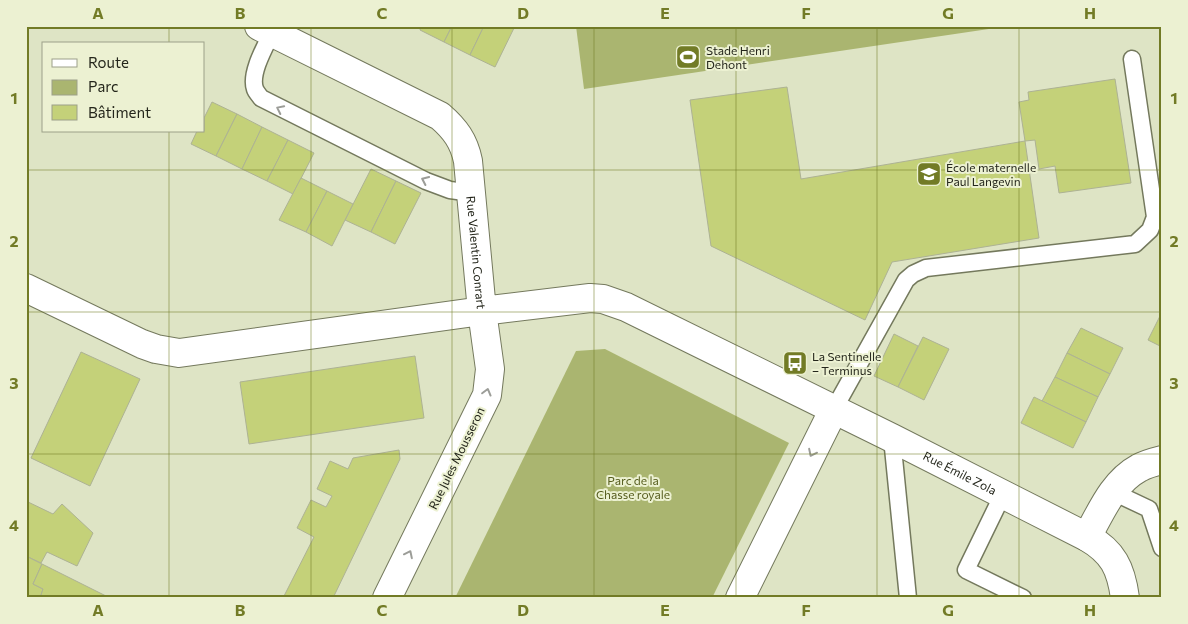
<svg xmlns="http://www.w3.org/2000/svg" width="1188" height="624" font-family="Commissioner,sans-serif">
	<rect width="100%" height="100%" fill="#dee4c5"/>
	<g fill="#aab570">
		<polygon points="576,26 1009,26 584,89"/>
		<polygon points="605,349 789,443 712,598 455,598 576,351"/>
	</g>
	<g fill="#c4d179" stroke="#adb294">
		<polygon points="421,26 452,26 444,42 420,30"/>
		<polygon points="452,26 484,26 470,55 444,42"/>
		<polygon points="484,26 515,26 495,67 470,55"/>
		<polygon points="1115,79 1131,183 1059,193 1055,166 1039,169 1035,140 1025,141 1019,102 1029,100 1028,92"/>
		<polygon points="787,87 801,179 1025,141 1039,238 892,262 865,320 711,246 690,100"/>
		<polygon points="212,102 237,114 216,156 191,144 197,131 204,131 204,118"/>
		<polygon points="237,114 262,127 242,169 216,156"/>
		<polygon points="262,127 288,140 267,181 242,169"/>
		<polygon points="288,140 314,153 293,194 267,181"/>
		<polygon points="371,169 396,181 371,232 345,220"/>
		<polygon points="301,178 327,191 306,232 279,220"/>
		<polygon points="396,181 421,193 395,244 371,232"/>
		<polygon points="327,191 353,204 332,246 306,232"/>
		<polygon points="1162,312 1162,347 1148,340"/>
		<polygon points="1081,328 1123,348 1110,374 1067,353"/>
		<polygon points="894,334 918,346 898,387 874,376"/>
		<polygon points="923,337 949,349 924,400 898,387"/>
		<polygon points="81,352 140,379 90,486 31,458"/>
		<polygon points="1067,353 1110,374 1098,397 1055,377"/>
		<polygon points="415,356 424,418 249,444 240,382"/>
		<polygon points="1055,377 1098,397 1086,422 1042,401"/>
		<polygon points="1034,397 1086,422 1073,448 1021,423"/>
		<polygon points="399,450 400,459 333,598 283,598 314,537 297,528 311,500 326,507 332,496 317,489 330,461 348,469 353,458"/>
		<polygon points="26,501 53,514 62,504 93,533 77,566 47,552 41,563 26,556"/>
		<polygon points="26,556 42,564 33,584 43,589 41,595 47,598 26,598"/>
		<polygon points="42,564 110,598 47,598 41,595 43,589 33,584"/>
	</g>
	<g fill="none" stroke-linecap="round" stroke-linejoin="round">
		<defs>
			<g id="service">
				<path d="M275,26C268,42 249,72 255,89C256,92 259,95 261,98L426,181L450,190L472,193"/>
				<polyline points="834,409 906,280 913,274 926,268 1135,244 1150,230 1155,217 1132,59"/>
				<polyline points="892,438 908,598"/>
				<polyline points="1113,492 1149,509 1162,548"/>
				<polyline points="1003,494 966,570 1023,598"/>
			</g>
			<g id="minor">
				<path id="s1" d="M259,26L440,116C455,129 464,141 468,161L482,311L590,298L603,299L626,307L892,438L1087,537C1113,552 1121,568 1125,598"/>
				<polyline points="26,288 142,344 156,349 179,353 482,311 490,369 487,395 387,598"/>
				<path d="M1087,537C1101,512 1113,482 1139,468C1146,464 1154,462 1162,460"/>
				<polyline points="740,598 834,409"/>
			</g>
		</defs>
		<use href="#service" stroke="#74795d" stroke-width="19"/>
		<use href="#minor" stroke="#74795d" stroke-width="30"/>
		<use href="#service" stroke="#fff" stroke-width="16"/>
		<use href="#minor" stroke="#fff" stroke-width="28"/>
	</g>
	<defs><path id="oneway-chevron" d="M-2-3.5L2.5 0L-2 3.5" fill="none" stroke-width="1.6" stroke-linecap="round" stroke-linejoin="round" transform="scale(1.25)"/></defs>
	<g stroke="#9c9d98">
		<use href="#oneway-chevron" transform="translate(280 109) rotate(-154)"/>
		<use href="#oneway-chevron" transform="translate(425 180) rotate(-155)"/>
		<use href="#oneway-chevron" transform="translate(487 392) rotate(-75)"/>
		<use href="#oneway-chevron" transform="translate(812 453) rotate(116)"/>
		<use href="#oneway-chevron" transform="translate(409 554) rotate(-64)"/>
	</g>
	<path fill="none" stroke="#727b26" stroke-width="1" stroke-opacity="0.55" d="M169,26V44M311,26V598M452,26V598M594,26V598M736,26V598M877,26V598M1019,26V598M169,131V598M26,170H1162M26,312H1162M26,454H1162"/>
	<defs>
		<symbol id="stadium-square" viewBox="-11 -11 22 22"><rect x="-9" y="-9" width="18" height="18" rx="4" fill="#727b26" stroke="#ecf1d2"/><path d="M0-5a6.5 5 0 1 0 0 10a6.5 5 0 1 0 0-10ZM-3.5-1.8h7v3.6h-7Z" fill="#fff"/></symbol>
		<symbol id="school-square" viewBox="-11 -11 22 22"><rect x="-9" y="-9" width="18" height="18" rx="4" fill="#727b26" stroke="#ecf1d2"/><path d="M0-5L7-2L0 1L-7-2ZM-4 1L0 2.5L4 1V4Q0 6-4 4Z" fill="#fff"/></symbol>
		<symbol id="bus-square" viewBox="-11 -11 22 22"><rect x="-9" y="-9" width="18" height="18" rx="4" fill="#727b26" stroke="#ecf1d2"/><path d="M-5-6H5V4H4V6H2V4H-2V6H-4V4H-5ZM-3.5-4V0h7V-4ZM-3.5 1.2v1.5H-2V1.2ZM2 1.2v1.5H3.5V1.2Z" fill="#fff"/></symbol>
	</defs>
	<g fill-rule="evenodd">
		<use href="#stadium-square" x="674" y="43" width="28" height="28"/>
		<use href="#school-square" x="915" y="160" width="28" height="28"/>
		<use href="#bus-square" x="781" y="349" width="28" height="28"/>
	</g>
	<g text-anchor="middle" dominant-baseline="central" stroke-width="4" stroke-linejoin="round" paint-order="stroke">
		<g font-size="12" fill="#24261b" stroke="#ecf1d2" text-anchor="start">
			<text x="706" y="50">Stade Henri<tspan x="706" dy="14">Dehont</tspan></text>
			<text x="946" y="167">École maternelle<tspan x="946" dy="14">Paul Langevin</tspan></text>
			<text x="812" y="356">La Sentinelle<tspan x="812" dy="14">– Terminus</tspan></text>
		</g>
		<g font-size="12" fill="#24261b" stroke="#ecf1d2">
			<text stroke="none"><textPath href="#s1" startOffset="348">Rue Valentin Conrart</textPath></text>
			<text transform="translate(456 458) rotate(-64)">Rue Jules Mousseron</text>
			<text stroke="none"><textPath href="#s1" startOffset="926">Rue Émile Zola</textPath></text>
		</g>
		<g font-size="12" fill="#565d1e" stroke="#ecf1d2">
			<text x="633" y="480">Parc de la<tspan x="633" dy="14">Chasse royale</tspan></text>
		</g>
	</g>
	<rect width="1188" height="624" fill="none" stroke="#ecf1d2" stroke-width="55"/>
	<rect x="42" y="42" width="162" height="90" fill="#ecf1d2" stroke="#9ca089"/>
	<rect x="52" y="59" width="25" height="8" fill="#ffffff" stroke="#9ca089"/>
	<text x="88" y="68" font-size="15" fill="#24261b">Route</text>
	<rect x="52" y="80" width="25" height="15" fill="#aab570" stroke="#9ca089"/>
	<text x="88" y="92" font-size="15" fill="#24261b">Parc</text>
	<rect x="52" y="105" width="25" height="15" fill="#c4d179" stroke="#9ca089"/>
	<text x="88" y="118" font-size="15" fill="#24261b">Bâtiment</text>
	<rect x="28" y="28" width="1132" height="568" fill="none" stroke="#727b26" stroke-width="2"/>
	<g font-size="16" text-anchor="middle" font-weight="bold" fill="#727b26">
		<text x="98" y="19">A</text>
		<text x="240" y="19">B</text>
		<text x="382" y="19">C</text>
		<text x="523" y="19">D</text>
		<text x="665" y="19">E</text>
		<text x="806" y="19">F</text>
		<text x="948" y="19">G</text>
		<text x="1090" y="19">H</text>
		<text x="14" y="104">1</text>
		<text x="1174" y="104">1</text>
		<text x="14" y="247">2</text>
		<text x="1174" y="247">2</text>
		<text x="14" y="389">3</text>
		<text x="1174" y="389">3</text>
		<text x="14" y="531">4</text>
		<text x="1174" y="531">4</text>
		<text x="98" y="616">A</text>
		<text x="240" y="616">B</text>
		<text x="382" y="616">C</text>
		<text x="523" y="616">D</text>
		<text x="665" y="616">E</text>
		<text x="806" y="616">F</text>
		<text x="948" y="616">G</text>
		<text x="1090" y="616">H</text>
	</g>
</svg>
